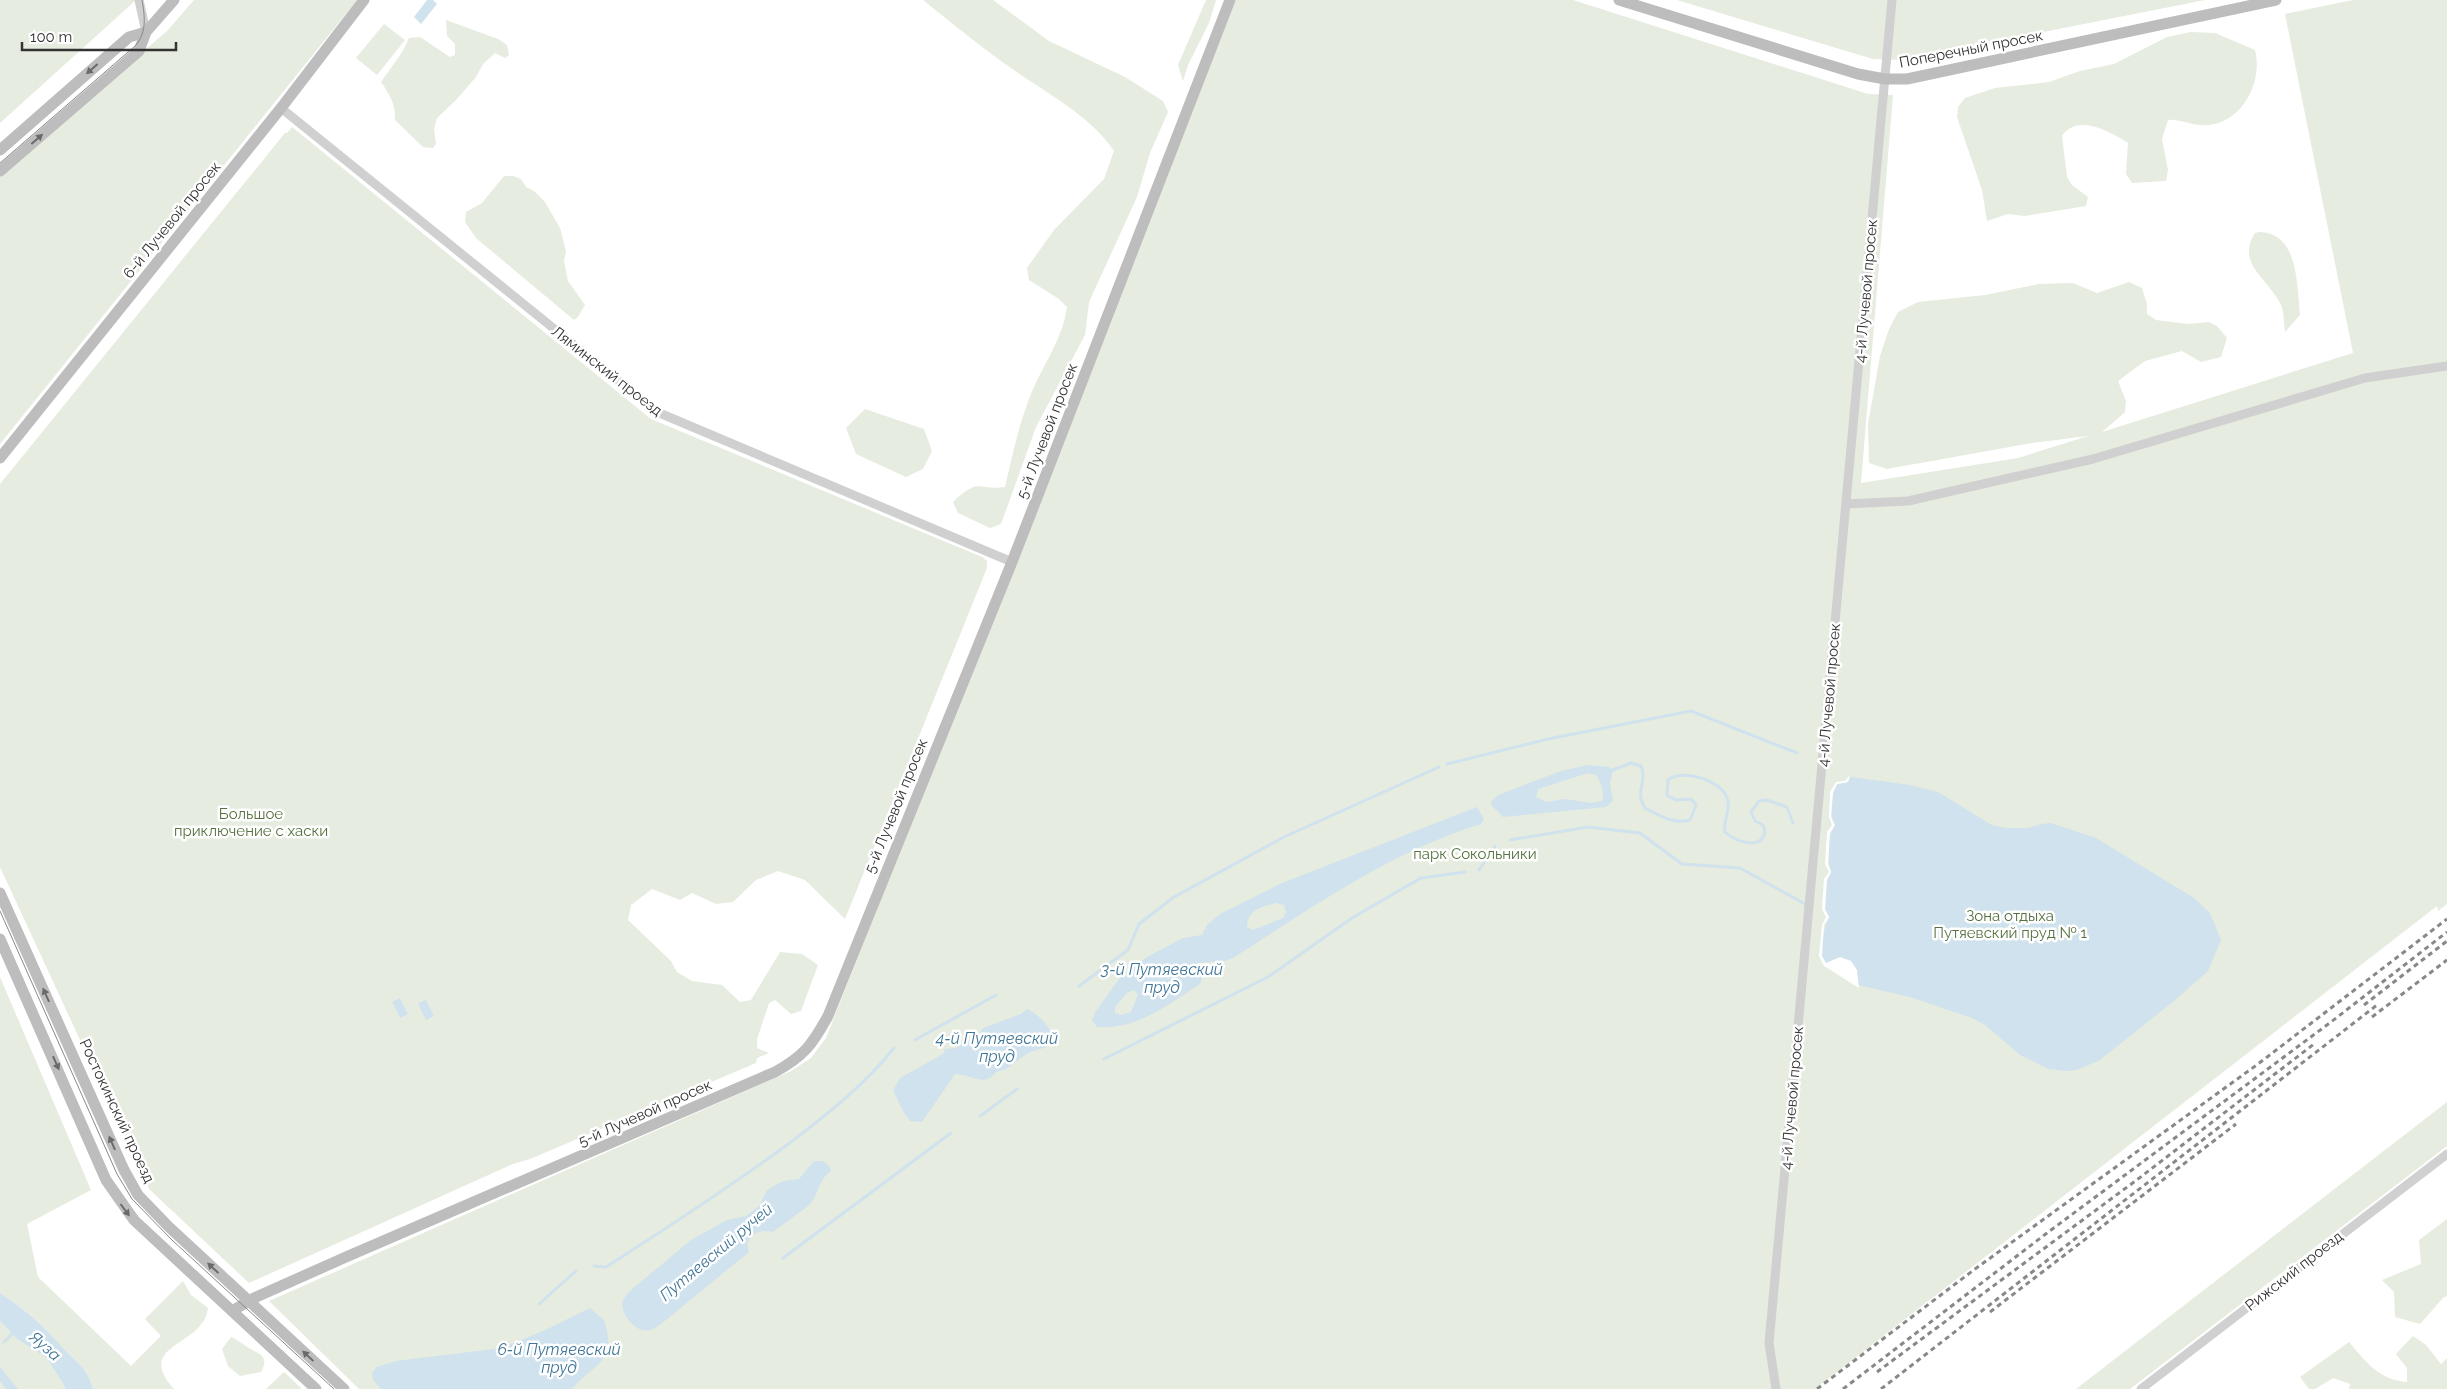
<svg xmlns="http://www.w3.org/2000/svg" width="2447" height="1389" font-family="Raleway,sans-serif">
	<rect width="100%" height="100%" fill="#fff"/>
	<g fill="#e6ecdf">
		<polygon points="0,0 136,0 0,123"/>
		<polygon points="194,0 357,0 0,444 0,176 168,30"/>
		<path d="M923,0H993L1049,41L1125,77L1163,101L1168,112L1150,153L1137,197L1089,302L1085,335L1036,427L1001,524L990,528L958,513L953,502C981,476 976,491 1005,487C1012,457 1018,428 1029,399C1041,367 1062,342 1067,307L1059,299L1029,280L1027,268L1054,230L1104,179L1114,151C1091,116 1048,94 1014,70C982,48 953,24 923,0Z"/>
		<polygon points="1206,0 1216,0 1209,23 1188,65 1183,81 1178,65"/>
		<polygon points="1236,0 1573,0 1868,94 1893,95 1861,483 2018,458 2088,436 2032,443 1887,469 1869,463 1868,424 1880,356 1889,329 1898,312 1918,302 1985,295 2039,284 2073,283 2097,293 2129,282 2142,288 2147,304 2147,314 2156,320 2188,324 2209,322 2217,326 2227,338 2221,357 2201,362 2182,351 2145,361 2118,381 2126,401 2125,412 2102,432 2353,353 2285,14 2353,0 2447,0 2447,904 2438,911 2437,906 1815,1389 359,1389 269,1301 791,1071 811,1058 826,1038"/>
		<polygon points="1677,0 2205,0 1902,60 1873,59"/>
		<path d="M446,20L498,39L507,45L509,55L505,58L495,53L483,64L476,77L456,100L437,118L434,129L436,144L433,148L423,147L395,120C396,105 389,93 381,82L403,51L409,38L420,37L450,57L455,55V44L447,36Z"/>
		<polygon points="384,24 405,40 377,75 356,58"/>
		<path d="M2191,32L2215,33L2255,50C2264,85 2238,129 2199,125C2188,124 2179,119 2168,120L2162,139L2168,170L2166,181L2132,183L2126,174L2128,143C2110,131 2077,113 2062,136L2067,177L2072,185L2088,197L2086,206L2025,216L2008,214L1987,221L1982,190L1957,117L1958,107L1965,98L1995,88L2049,82L2080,71L2114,64L2167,37Z"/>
		<polygon points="292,127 651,419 982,557 987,561 987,568 845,919 805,880 778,871 756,880 733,902 716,904 692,893 680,900 652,889 631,905 628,920 671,961 677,972 692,981 722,985 740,1002 751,1000 780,952 802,954 818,965 801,1011 791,1014 775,1000 769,1003 757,1039 757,1048 769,1053 757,1058 756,1063 530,1159 513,1164 249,1283 149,1189 0,867 0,484 285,133 287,133"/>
		<polygon points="504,176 513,176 521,179 526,187 534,191 545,202 560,228 566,251 564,261 568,281 585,305 578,317 574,320 476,238 465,222 466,212 482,203"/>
		<path d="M2260,232C2299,233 2297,287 2300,315L2285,332C2284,324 2284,312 2281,305C2270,280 2235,264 2255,233Z"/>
		<polygon points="865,409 924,429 932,451 923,469 906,477 856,454 846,428"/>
		<path d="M0,977L91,1190L27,1224L38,1277L131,1366L161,1336L145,1319L183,1281L191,1295L208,1308C204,1347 133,1343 174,1389H93C87,1367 79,1365 64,1349C42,1324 28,1312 0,1293Z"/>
		<polygon points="2447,1102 2447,1146 2130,1389 2076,1389"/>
		<polygon points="2447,1219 2447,1296 2443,1298 2420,1324 2395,1317 2394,1292 2382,1280 2421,1264 2419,1240"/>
		<polygon points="0,1321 10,1332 47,1358 66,1389 0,1389"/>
		<path d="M2413,1336L2426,1345L2441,1364L2447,1358V1389H2349L2350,1384L2333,1378L2315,1389H2309L2300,1377L2349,1342C2366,1362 2379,1380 2407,1382V1368L2396,1354Z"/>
		<path d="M231,1337C239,1340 242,1344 249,1348C259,1354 270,1356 261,1372L240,1376L228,1366L222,1349Z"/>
		<polygon points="284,1372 302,1389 266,1389"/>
	</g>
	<g fill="#cfe2ee" fill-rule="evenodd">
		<polygon points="427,0 433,0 437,4 421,24 414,17"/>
		<path d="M1588,765L1609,767L1613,770L1610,783L1613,801L1606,807L1503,817L1491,805V802L1498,795L1561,771ZM1588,773L1596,775C1601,782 1605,793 1602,801L1591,803L1565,799L1546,802L1536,797L1538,789Z"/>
		<path d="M1851,777L1910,785L1938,792L1992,825L2006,828H2028L2041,824L2051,823L2096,838L2194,898L2210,913L2221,940L2208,971L2174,1001L2100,1060L2077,1070L2067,1071L2048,1069L2020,1055L1985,1025L1972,1018L1910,997L1858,985L1823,962C1819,947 1824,930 1829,917L1825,909L1827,880L1831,872C1828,860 1825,839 1834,828C1831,816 1828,794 1838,784L1848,782Z"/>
		<path d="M1477,807L1484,819L1481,824C1392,851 1311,908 1233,958L1225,961L1197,963L1194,968L1202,979L1200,984C1169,1004 1137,1030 1097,1027L1092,1020L1096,1011L1122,975L1147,957L1183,938L1202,935L1207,925L1220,914L1282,883ZM1276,903L1284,905L1286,912L1283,918L1253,930L1247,927C1248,909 1262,907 1276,903ZM1134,990L1138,995L1131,1012L1122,1015L1115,1013V1007L1127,993Z"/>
		<polygon points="400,998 408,1014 400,1018 392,1002"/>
		<polygon points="426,1000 434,1016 426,1020 418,1003"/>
		<path d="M1027,1009C1040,1016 1049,1024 1053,1039L1049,1046L1028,1053L1006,1069L996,1072C985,1088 970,1074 955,1074L922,1122L910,1121L903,1111L893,1090L900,1078L943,1054L945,1049L956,1048L978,1035L983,1028L1021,1014Z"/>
		<path d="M814,1161H823L830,1167L831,1171C816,1182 820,1195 808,1206L773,1232C760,1229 754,1232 747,1243L749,1252L661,1324C655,1328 651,1331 643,1330C632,1328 619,1311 623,1300C625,1297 628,1293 631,1290L691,1240L727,1220L746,1216L759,1206L767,1190L783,1181L799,1179Z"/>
		<path d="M0,1293C28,1312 42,1324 64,1349C79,1365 87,1367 93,1389H66L47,1358L16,1338L0,1321Z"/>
		<path d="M590,1308L604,1320C618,1363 595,1362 572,1389H381L373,1380L372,1373L377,1367L396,1361L502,1348L541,1332Z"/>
		<polygon points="0,1367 18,1389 6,1389 0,1381"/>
	</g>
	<polygon fill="#fff" points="1850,775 1848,782 1837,784 1833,793 1831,817 1835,825 1830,833 1828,864 1831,872 1827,880 1825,909 1829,917 1824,925 1822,956 1826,963 1840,957 1851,961 1857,970 1859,988 1824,966 1819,956 1822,925 1826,917 1822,909 1824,879 1829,872 1825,864 1827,832 1832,825 1829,817 1830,792 1836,782 1845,781"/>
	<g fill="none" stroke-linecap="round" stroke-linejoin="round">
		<g stroke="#cfe2ee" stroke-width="3">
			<polyline points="1447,764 1548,739 1691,711 1797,753"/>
			<path d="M1610,771L1631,763L1641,766C1648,780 1634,791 1645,808C1659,815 1674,825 1690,820L1696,805L1691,799L1676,800L1667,795L1668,780C1682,768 1724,780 1728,801C1730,811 1723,821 1725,832C1735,841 1760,851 1765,833L1763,825L1755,821L1751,812L1759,801L1767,800L1787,807L1793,823"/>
			<polyline points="1510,840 1588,827 1640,833 1682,864 1740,868 1805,904"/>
			<polyline points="1479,870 1495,846"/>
			<polyline points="1079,986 1128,950 1139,924 1174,897 1284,837 1439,767"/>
			<polyline points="915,1040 996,995"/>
			<polyline points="1104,1059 1268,977 1352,918 1421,878 1465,872"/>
			<polyline points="980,1116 1017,1089"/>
			<polyline points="783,1258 951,1133"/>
			<path d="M594,1266L606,1267C667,1228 728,1188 787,1145C826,1115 864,1086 894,1048"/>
			<polyline points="539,1304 576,1271"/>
			<polyline points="4,1342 14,1332"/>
		</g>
		<g stroke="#d0d0d0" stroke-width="9">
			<polyline points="139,0 146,32"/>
			<polyline points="281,108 657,412 1012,562"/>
			<polyline points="1846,504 1908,501 2093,459 2365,378 2447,366"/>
			<polyline points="1776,1389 1769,1343 1892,0"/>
			<polyline points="2141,1389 2447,1154"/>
		</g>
		<g stroke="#bdbdbd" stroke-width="11">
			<polyline points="1619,0 1858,74 1885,79 1907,79 2276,0"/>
			<polyline points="0,150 129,37 146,32"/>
			<polyline points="0,171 139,51 146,32 174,0"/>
			<polyline points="0,458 281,108 364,0"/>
			<polyline points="0,893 124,1170 138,1195 169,1227 344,1389"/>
			<polyline points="0,939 106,1180 134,1220 316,1389"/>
			<path d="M232,1311L254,1298L346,1257L775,1072C804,1056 812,1045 828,1016L1012,562L1230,0"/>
		</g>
		<g stroke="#888" stroke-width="1">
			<path d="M0,163L135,46C147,33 145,17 142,0"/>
			<polyline points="0,911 117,1174 132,1199 172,1240 334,1389"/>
		</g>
		<g stroke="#888" stroke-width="3" stroke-dasharray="5 4" stroke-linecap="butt">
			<polyline points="2364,1005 2447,941"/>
			<polyline points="2372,1017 2447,960"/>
			<polyline points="1990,1312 2236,1124"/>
			<polyline points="1877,1372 2138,1179 2314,1044"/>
			<polyline points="1817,1389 1975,1269 2258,1064 2447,919"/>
			<polyline points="1843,1389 2047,1233 2331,1022 2447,932"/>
			<polyline points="1881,1389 2377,1005"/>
		</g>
	</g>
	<defs><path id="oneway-solid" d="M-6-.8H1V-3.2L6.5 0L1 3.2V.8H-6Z" transform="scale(1.25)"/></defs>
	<g fill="#6a6a6a">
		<use href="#oneway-solid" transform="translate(92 69) rotate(139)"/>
		<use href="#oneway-solid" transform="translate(37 139) rotate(-41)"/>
		<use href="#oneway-solid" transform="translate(46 995) rotate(-114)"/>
		<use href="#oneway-solid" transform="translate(56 1063) rotate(66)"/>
		<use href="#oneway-solid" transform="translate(112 1143) rotate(-114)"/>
		<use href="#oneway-solid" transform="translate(125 1210) rotate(53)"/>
		<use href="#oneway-solid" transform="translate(213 1268) rotate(-137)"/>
		<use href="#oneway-solid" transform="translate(308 1356) rotate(-137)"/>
	</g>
	<g text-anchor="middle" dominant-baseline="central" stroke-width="5" stroke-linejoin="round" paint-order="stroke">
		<g font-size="15" fill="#333" stroke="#fff">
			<text transform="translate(1971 49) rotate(-11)">Поперечный просек</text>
			<text transform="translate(172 220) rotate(-51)">6-й Лучевой просек</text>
			<text transform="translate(1866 291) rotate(-85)">4-й Лучевой просек</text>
			<text transform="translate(607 371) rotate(38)">Ляминский проезд</text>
			<text transform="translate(1047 431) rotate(-69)">5-й Лучевой просек</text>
			<text transform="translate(1829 695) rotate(-85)">4-й Лучевой просек</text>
			<text transform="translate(896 806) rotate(-68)">5-й Лучевой просек</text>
			<text transform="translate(1792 1098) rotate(-85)">4-й Лучевой просек</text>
			<text transform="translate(117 1111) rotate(65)">Ростокинский проезд</text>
			<text transform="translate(645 1113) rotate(-24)">5-й Лучевой просек</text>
			<text transform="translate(2294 1271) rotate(-38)">Рижский проезд</text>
		</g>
		<g font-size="15" fill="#56703f" stroke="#fff">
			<text x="251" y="814">Большое<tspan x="251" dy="17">приключение с хаски</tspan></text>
			<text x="1475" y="854">парк Сокольники</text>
			<text x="2010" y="916">Зона отдыха<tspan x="2010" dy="17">Путяевский пруд № 1</tspan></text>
		</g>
		<g font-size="16" font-style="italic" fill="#3f7597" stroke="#fff">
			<text x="1162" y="969">3-й Путяевский<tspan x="1162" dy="18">пруд</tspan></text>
			<text x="997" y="1038">4-й Путяевский<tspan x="997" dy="18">пруд</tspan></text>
			<text transform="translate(716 1252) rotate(-40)">Путяевский ручей</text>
			<text transform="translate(45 1346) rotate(41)">Яуза</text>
			<text x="559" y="1349">6-й Путяевский<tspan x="559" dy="18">пруд</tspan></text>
		</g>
	</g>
	<path d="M22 42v8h154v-8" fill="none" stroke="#333333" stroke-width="2.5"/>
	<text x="30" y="42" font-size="15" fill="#333333" stroke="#ffffff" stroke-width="4" paint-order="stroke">100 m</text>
</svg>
